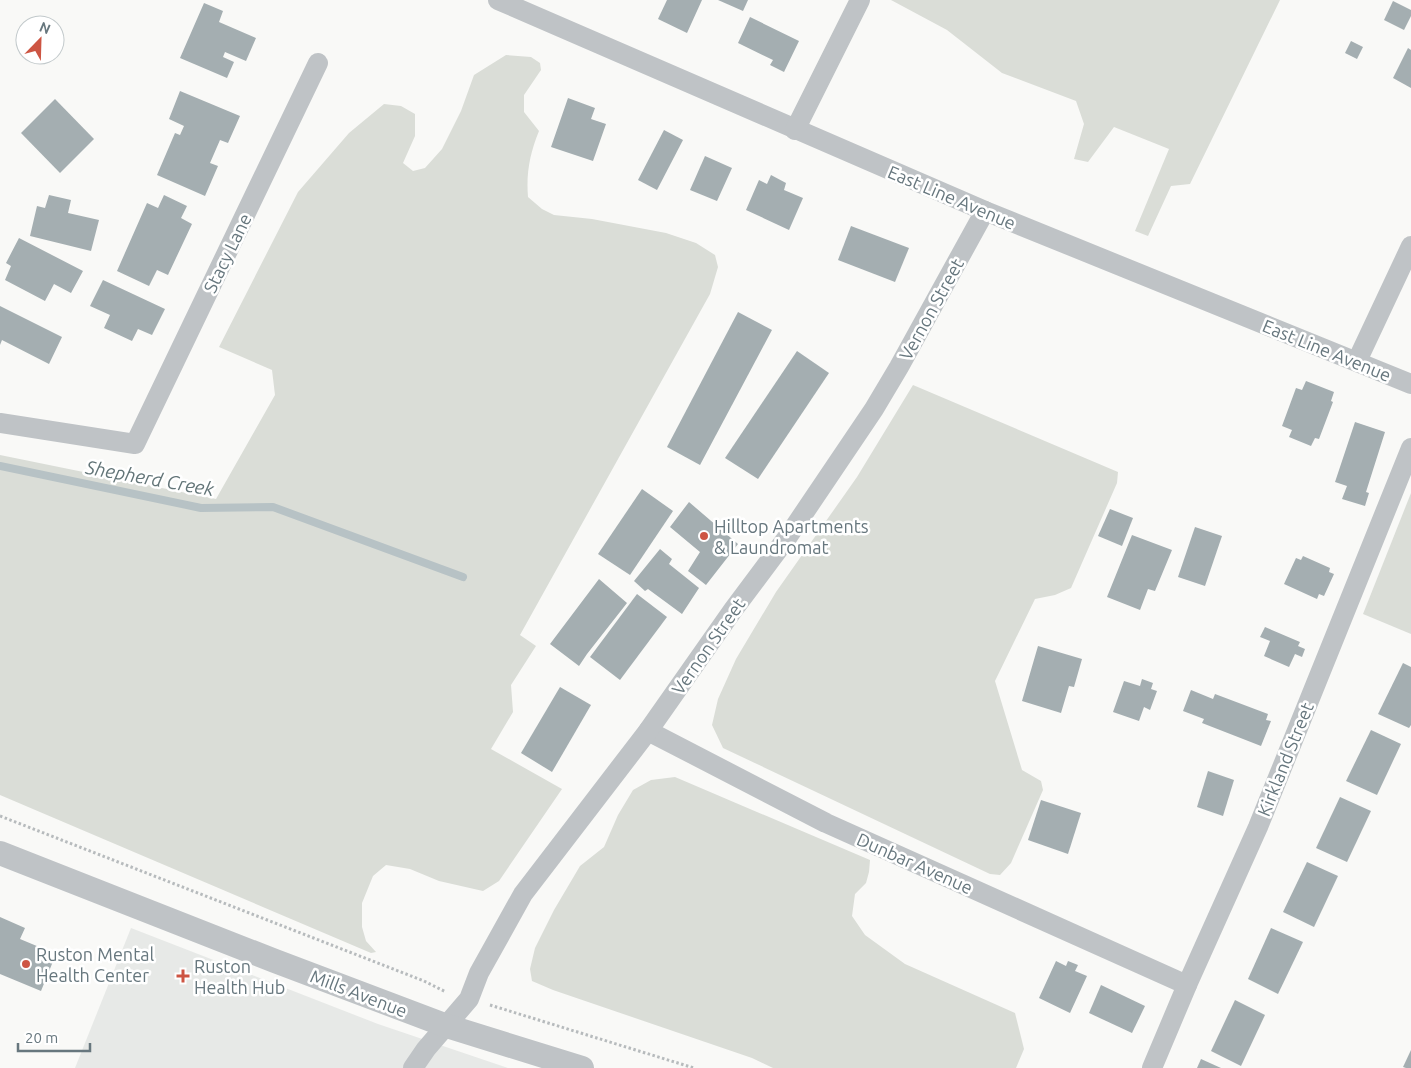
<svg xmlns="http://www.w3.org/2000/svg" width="1411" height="1068" font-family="Ubuntu,sans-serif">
	<rect width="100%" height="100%" fill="#f9f9f7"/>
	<polygon fill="#e7e9e7" points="131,928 378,1024 508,1068 75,1068"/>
	<g fill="#daddd7">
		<polygon points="891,0 1280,0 1190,184 1171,186 1148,236 1135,231 1169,149 1114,127 1088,162 1074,159 1084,124 1076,101 1002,73 947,30"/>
		<path d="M506,55L531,57L540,63L541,70L524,95V112L539,131C530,153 526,173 528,197L542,209L554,215L592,219L666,233L696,243L715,255L718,267L710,294L520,635L536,646L511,685L513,712L491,749L562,789L499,881L483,891L439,881L410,869L386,865L373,876L362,903V927L366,941L376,952L371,953L0,795V455L216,499L275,395L272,370L219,347L298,192L349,133L384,104L401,106L415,114V136L403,163L413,171L425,168L442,149L461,111L474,75Z"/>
		<polygon points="913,385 1118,472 1117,483 1071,588 1055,595 1035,599 995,681 1022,770 1041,781 1043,790 1011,863 1000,875 990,874 723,748 712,725 718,699 736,659 776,592 857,477"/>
		<polygon points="1411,493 1411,634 1363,614"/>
		<polygon points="675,777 870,860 869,872 866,883 855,894 852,916 865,935 905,964 1015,1013 1024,1049 1016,1068 773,1068 752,1058 553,990 532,981 530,969 535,948 554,910 580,866 604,847 618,815 633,790 651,780"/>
	</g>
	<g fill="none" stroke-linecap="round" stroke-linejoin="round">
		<polyline stroke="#b7c2c5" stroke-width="8" points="0,466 201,508 273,507 463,577"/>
	</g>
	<g fill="#a4aeb1">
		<polygon points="667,0 702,0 687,33 658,19"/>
		<polygon points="718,0 748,0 743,11"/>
		<polygon points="1393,1 1411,10 1411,16 1404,30 1384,20"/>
		<polygon points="204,3 223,11 219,22 256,38 246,61 225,52 223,57 234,62 227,78 180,58"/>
		<polygon points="750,17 799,41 784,72 770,65 773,60 738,43"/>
		<polygon points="1351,41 1363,47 1357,59 1345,53"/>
		<polygon points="1408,48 1411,50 1411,88 1393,78"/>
		<polygon points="180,91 240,116 228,143 220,140 210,163 218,166 205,196 157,175 175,133 180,135 184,126 169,119"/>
		<polygon points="568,98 595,108 591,119 606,124 593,161 551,147"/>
		<polygon points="55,99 94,139 60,173 21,133"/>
		<polygon points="664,130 683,140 657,190 638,180"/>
		<polygon points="705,156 732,168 717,201 690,190"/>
		<polygon points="771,175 786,183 784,190 803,198 789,230 746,210 759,180 767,184"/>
		<polygon points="49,195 71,200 68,213 99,220 91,251 30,236 37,206 45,208"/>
		<polygon points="164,195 187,206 181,218 192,224 168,275 157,270 149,286 117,271 147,203 158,208"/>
		<polygon points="851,226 909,248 895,282 838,260"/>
		<polygon points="19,238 83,271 71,293 54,284 45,301 5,280 11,266 6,263"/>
		<polygon points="103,280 165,309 152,335 138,329 132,341 104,328 110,315 90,306"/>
		<polygon points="0,306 62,337 49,364 2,340 0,345"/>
		<polygon points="738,312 772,330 700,465 667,447"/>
		<polygon points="797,351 829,373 758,479 725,458"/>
		<polygon points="1306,381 1334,392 1331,401 1333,402 1319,439 1315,438 1311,446 1289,437 1292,430 1282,426 1296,388 1302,390"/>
		<polygon points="1355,422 1385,432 1366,492 1369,493 1365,506 1342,499 1347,486 1335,482"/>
		<polygon points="642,489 673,511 630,575 598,554"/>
		<polygon points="689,502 738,544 706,585 688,571 700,552 670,527"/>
		<polygon points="1110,509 1133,518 1122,546 1098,536"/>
		<polygon points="1195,527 1222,536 1205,586 1178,577"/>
		<polygon points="1132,535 1172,550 1155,591 1148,589 1140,610 1107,597"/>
		<polygon points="660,549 672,559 669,564 699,588 682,614 648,589 645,591 634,581"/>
		<polygon points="1303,556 1330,568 1329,572 1334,574 1324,596 1319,594 1317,599 1284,584 1296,558 1301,560"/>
		<polygon points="599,579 627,603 587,654 579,666 550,644"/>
		<polygon points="637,594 667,617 620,680 590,657"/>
		<polygon points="1265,627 1300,642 1298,646 1305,649 1302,657 1295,654 1289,667 1264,656 1270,641 1260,637"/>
		<polygon points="1038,646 1082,659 1074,687 1069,686 1061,713 1022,701"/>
		<polygon points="1403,663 1411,667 1411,725 1409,728 1378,714"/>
		<polygon points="1142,679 1153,683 1151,689 1157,691 1150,710 1144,707 1139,721 1113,712 1124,681 1140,686"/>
		<polygon points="560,687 591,705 552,772 521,753"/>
		<polygon points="1191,690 1213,699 1215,694 1268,714 1266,720 1271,721 1261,746 1202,723 1204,719 1183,711"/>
		<polygon points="1371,730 1401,744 1377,795 1346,781"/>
		<polygon points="1208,771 1234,780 1223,816 1197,807"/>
		<polygon points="1340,797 1371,811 1347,862 1316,848"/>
		<polygon points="1041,800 1081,813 1068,854 1028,840"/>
		<polygon points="1307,862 1338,876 1314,927 1283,912"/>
		<polygon points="0,917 25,928 20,939 56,954 41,991 0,974"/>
		<polygon points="1271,928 1303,942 1278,994 1248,979"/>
		<polygon points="1056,961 1066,966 1068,961 1078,965 1075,971 1087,976 1070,1013 1039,998"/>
		<polygon points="1101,985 1145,1006 1132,1033 1089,1013"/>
		<polygon points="1235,1000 1265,1015 1241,1066 1211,1051"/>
		<polygon points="1411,1050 1411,1068 1406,1068 1403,1067"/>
		<polygon points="1201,1059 1221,1068 1197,1068"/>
	</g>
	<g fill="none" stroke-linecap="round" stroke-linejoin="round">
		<g stroke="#b7bbbd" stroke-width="3" stroke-dasharray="2.5 2.5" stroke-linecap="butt">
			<polyline points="0,816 424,981 446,992"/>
			<polyline points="490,1005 694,1068"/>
		</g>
		<g stroke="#bfc3c6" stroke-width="20">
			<polyline points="498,0 985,211 1411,384"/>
			<polyline points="795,130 860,0"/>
			<polyline points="1357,361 1411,246"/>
			<polyline points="0,423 135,444 318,63"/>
			<polyline points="648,731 826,823 1187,985"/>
			<polyline points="413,1068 426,1049 469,999 479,973 523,894 648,731 733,610 789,535 874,409 899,367 985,211"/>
			<polyline points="1152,1068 1187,985 1258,827 1411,448"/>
		</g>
		<polyline stroke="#bfc3c6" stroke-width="24" points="0,853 275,961 447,1026 582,1068"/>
	</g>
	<g fill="#cd5543" stroke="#fff" stroke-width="2">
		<circle cx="704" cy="536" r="5"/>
		<circle cx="26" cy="964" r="5"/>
		<path d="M180.5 968.5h5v5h5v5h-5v5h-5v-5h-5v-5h5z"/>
	</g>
	<g text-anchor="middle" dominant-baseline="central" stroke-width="5" stroke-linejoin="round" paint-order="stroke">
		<g font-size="18" fill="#67777e" stroke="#fff">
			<text transform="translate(952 197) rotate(23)">East Line Avenue</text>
			<text transform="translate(227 253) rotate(-64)">Stacy Lane</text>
			<text transform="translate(931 309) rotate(-61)">Vernon Street</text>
			<text transform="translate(1327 350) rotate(22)">East Line Avenue</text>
			<text transform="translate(708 646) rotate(-55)">Vernon Street</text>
			<text transform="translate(1285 759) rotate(-68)">Kirkland Street</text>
			<text transform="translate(915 863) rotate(24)">Dunbar Avenue</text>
			<text transform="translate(359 993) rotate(21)">Mills Avenue</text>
		</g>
		<g font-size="18" fill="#67777e" stroke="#fff" text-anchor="start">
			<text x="714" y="526">Hilltop Apartments<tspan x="714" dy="21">&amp; Laundromat</tspan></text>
			<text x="36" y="954">Ruston Mental<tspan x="36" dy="21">Health Center</tspan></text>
			<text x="194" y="966">Ruston<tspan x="194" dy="21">Health Hub</tspan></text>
		</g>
		<g font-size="19" font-style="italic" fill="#637578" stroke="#fff">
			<text transform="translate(150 478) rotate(10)">Shepherd Creek</text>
		</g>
	</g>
	<g transform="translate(40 40) rotate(23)"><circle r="24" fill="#ffffff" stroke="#c2c9cb"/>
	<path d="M0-4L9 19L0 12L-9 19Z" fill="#cd5543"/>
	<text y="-8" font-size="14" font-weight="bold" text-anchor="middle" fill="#67777e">N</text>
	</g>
	<path d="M18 1043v8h72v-8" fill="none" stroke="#67777e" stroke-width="2.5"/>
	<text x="25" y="1043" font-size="15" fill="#67777e" stroke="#ffffff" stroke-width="4" paint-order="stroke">20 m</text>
</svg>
